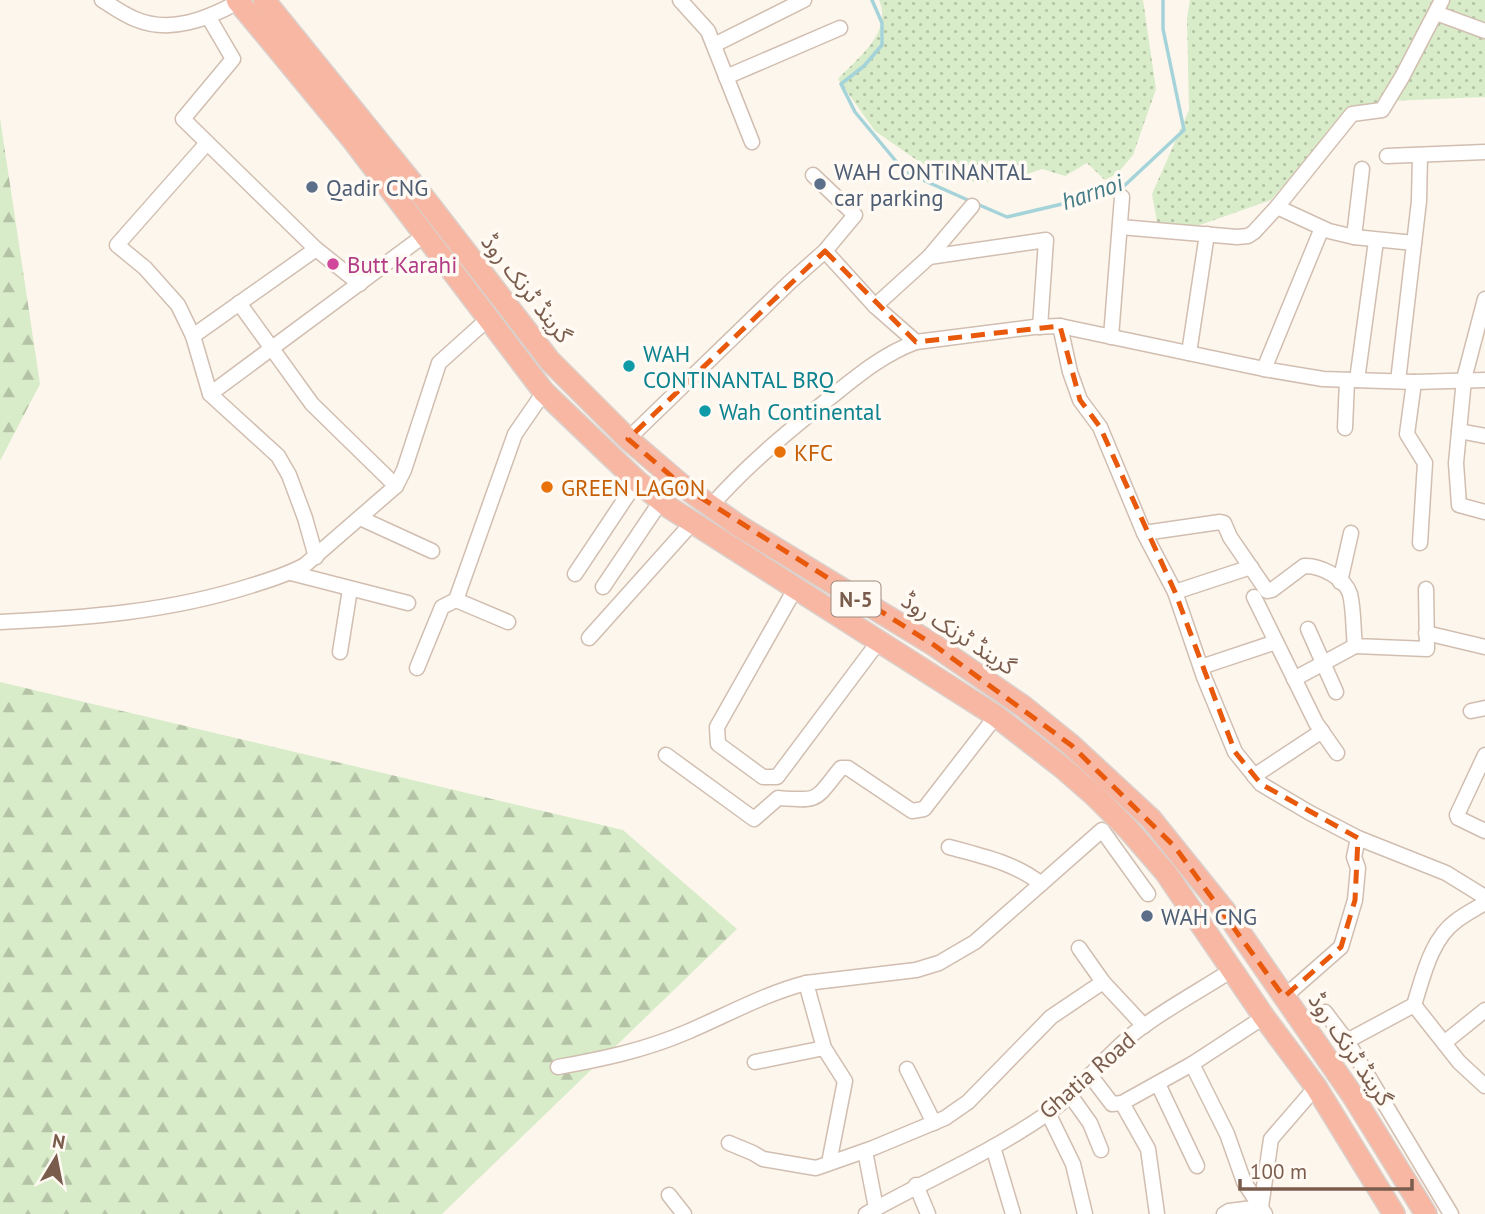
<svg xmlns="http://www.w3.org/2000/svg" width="1485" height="1214" font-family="'PT Sans','Noto Sans Arabic',sans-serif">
	<defs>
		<pattern id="grass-dots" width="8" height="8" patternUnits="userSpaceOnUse" patternTransform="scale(1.75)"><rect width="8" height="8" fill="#d8ecc9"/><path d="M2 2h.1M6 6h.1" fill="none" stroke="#b4c2a5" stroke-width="1.8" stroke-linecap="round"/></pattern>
		<pattern id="forest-firs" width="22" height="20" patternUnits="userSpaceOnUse" patternTransform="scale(1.75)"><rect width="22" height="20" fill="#d8ecc9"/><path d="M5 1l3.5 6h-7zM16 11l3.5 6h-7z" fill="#b4c2a5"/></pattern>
	</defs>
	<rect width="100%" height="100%" fill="#fdf6ec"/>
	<g fill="url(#grass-dots)">
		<path d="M879,0H1143L1156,89L1133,155L1118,173L1105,180L1087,163L1065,176L1042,169L1009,180L978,183L931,170L875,131L838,79C858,58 893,32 879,0Z"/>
		<polygon points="1190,0 1485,0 1485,97 1390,101 1332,130 1271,200 1160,239 1152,194 1189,110 1187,18"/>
	</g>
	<g fill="url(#forest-firs)">
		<polygon points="0,118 40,384 0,461"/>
		<polygon points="0,682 623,830 737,929 442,1214 0,1214"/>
	</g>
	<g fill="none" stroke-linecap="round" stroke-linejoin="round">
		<g stroke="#a5d3da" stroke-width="3.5">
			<polyline points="872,0 882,23 882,45 864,66 841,84 855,112 905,172 970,201"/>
			<polyline points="977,204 1007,217 1079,200 1124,186 1184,130 1163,29 1163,0"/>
		</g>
		<defs>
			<g id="minor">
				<path d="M102,0C112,6 123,14 135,19C170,34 207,19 238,2"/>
				<polyline points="680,0 708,31 752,142"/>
				<polyline points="1436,13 1485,31"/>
				<polyline points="209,18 233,59 183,119 316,249 360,284"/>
				<polyline points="714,45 804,0"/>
				<polyline points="726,77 840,28"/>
				<polyline points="207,143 117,245 145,268 178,305 193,336 316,249"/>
				<polyline points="1387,156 1485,152"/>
				<polyline points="1277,207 1329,231 1354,237 1414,243"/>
				<polyline points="1120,227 1237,237 1248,236 1254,232 1277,207 1352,114 1382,110 1402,77 1442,0"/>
				<polyline points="1354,237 1362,169"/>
				<polyline points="825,251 875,306 916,342"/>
				<polyline points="929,257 972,206"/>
				<polyline points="1485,299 1464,379 1456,463 1459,505 1485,512"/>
				<polyline points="239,303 312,404 396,486"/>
				<polyline points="875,306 929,257 1046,240 1040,327"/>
				<polyline points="1060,326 1070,372 1080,400 1100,427 1144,533 1175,592 1204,677 1235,752 1261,784 1310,813 1358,838 1446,873 1485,897"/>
				<polyline points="193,336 210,394 278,456 289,475 305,518 316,557"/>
				<polyline points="1111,337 1122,197"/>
				<polyline points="1189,353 1207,234"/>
				<polyline points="1264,369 1322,228"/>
				<polyline points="1357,380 1376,241"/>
				<polyline points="1398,381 1419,201 1420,155"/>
				<polyline points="1414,382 1407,434 1425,463 1420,543"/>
				<polyline points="210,394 426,234"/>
				<polyline points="1345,428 1347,380"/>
				<polyline points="1459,431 1485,436"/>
				<polyline points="628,439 790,282 825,251 855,215 813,175"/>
				<path d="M711,506C745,467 786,433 826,401C855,378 881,355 916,342L1034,327L1060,326L1264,369L1323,379L1414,382L1485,380"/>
				<polyline points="360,518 432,551"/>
				<path d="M1144,533L1220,522L1224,523L1230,537L1267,591L1272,590L1304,566C1320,565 1345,578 1350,594C1354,610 1353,630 1355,646L1427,649L1426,589"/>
				<polyline points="291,573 408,603"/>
				<polyline points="575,574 637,481"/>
				<polyline points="1340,582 1351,533"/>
				<polyline points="603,587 661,501"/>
				<polyline points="795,589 717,727 718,744 763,777 777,777 879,641"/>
				<polyline points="1175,592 1251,567"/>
				<polyline points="1254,597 1316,723 1337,753"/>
				<path d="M0,622C85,618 168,612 250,586C269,580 287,575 305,565L396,486L404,470L439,363L489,318"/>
				<polyline points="508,622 456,600 515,434 544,392"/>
				<polyline points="1308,629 1336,692"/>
				<polyline points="1426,633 1485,647"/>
				<polyline points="589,638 692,523"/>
				<polyline points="340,652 350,589"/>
				<polyline points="1201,667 1276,642"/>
				<polyline points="417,668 442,607 456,600"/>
				<polyline points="1294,679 1355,646"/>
				<polyline points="1471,711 1485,708"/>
				<path d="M666,755L754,819L778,798C821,801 814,801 841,768H848L912,811L924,809L996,716"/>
				<polyline points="1485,755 1457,815 1458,818 1485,831"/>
				<polyline points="1254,776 1322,731"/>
				<path d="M949,847C981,856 1016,863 1041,884"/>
				<polyline points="1079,948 1103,982 1144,1026"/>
				<polyline points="1284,997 1341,947 1355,900 1358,868 1354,857 1358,838"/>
				<polyline points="1414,1005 1459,1062 1485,1086"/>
				<polyline points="1325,1012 1347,1041 1451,1214"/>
				<polyline points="1264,1017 1192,1064 1227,1134 1244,1182 1265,1214"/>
				<path d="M1347,1041L1414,1005C1423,977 1431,939 1456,921C1465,914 1475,909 1485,903"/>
				<polyline points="1444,1043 1485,1010"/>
				<polyline points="755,1062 824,1048"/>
				<path d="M558,1067C603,1059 645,1050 687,1032C727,1015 764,994 806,983"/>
				<polyline points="907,1069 934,1123"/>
				<polyline points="1090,1075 1112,1104 1122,1103"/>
				<polyline points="1158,1084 1197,1166"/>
				<polyline points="1070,1095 1090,1123 1101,1150"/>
				<polyline points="1048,1113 1073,1164 1085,1214"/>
				<polyline points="729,1143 753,1153 763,1159 816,1168 873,1148 945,1118 968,1102 1051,1017 1103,982"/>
				<polyline points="993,1147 1013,1214"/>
				<polyline points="865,1151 876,1208"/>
				<polyline points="829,1163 845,1081 824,1048 806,983 916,970 939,963 975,942 1102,830 1148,894"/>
				<polyline points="916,1185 928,1214"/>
				<polyline points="669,1195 684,1214"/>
				<path d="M866,1214C926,1180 991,1153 1048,1113C1081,1090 1105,1055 1138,1030C1167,1008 1201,990 1232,970"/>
				<polyline points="1157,1214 1148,1149 1122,1103 1192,1064"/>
				<polyline points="1224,1214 1229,1211 1261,1207 1271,1139 1316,1087"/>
			</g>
			<g id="highway">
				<polyline points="237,0 352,139 544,392 637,481 670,508 996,716 1063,768 1095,796 1128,829 1166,873 1264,1017 1316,1087 1394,1214"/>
				<polyline points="264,0 418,190 550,361 628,439 684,487 739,526 934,645 1024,707 1071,745 1151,819 1225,911 1353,1096 1426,1214"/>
			</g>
		</defs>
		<use href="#minor" stroke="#d1beb0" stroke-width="17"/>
		<use href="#highway" stroke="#dad1cd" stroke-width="24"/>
		<use href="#minor" stroke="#fff" stroke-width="14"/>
		<use href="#highway" stroke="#f7b7a3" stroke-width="21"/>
	</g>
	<path fill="none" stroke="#e8590c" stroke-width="5" stroke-dasharray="14 9" stroke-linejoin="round" d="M825,251L916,342L1060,326L1080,400L1100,427L1175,592L1235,752L1261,784L1358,838L1355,900L1341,947L1284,997L1175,847L1071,745L934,645L684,487L628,439Z"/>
	<g fill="#5c6f8a" stroke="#fffaf3" stroke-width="2.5">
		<circle cx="820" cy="184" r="7"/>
		<circle cx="312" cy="187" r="7"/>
		<circle cx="1147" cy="916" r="7"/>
	</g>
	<circle fill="#d1479c" stroke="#fffaf3" stroke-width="2.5" cx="333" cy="264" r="7"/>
	<g fill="#0f9aa8" stroke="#fffaf3" stroke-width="2.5">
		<circle cx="629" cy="366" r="7"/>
		<circle cx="705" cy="411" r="7"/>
	</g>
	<g fill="#e8710a" stroke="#fffaf3" stroke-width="2.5">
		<circle cx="780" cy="452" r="7"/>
		<circle cx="547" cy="487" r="7"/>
	</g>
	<g text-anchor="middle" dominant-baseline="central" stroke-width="7" stroke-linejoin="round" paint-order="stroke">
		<rect fill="#fffaf3" stroke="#a28b7f" stroke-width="2" x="831.5" y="581.5" width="49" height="35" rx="5"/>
		<g font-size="21" font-weight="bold" fill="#7a5c4d">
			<text x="856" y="599">N-5</text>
		</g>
		<g font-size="23" fill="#4e5e75" stroke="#fffaf3" text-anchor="start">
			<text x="834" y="171">WAH CONTINANTAL<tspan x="834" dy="26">car parking</tspan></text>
			<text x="326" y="187">Qadir CNG</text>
			<text x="1161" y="916">WAH CNG</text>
		</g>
		<g font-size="23" fill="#b23c85" stroke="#fffaf3" text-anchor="start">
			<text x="347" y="264">Butt Karahi</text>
		</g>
		<g font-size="23" fill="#7a5c4d" stroke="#fffaf3">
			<text transform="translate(527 288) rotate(52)">گرینڈ ٹرنک روڈ</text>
			<text transform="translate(959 633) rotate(33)">گرینڈ ٹرنک روڈ</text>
			<text transform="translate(1351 1049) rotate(56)">گرینڈ ٹرنک روڈ</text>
			<text transform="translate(1087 1075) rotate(-41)">Ghatia Road</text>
		</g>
		<g font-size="23" fill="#0d838f" stroke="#fffaf3" text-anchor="start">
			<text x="643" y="353">WAH<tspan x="643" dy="26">CONTINANTAL BRQ</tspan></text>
			<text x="719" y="411">Wah Continental</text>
		</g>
		<g font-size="23" fill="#c56008" stroke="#fffaf3" text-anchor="start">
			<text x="794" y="452">KFC</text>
			<text x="561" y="487">GREEN LAGON</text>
		</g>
		<g font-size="24" font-style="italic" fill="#437c86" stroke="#fffaf3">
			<text transform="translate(1092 192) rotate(-19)">harnoi</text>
		</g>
	</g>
	<g transform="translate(56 1158) rotate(10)" stroke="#fffaf3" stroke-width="5" paint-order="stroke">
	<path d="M0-5L12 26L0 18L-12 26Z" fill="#7a5c4d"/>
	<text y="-10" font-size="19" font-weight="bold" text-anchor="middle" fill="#7a5c4d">N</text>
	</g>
	<path d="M1240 1179v10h172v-10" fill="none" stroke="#7a5c4d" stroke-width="3.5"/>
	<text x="1250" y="1179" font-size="21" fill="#7a5c4d" stroke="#fffaf3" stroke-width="5" paint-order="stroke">100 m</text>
</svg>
